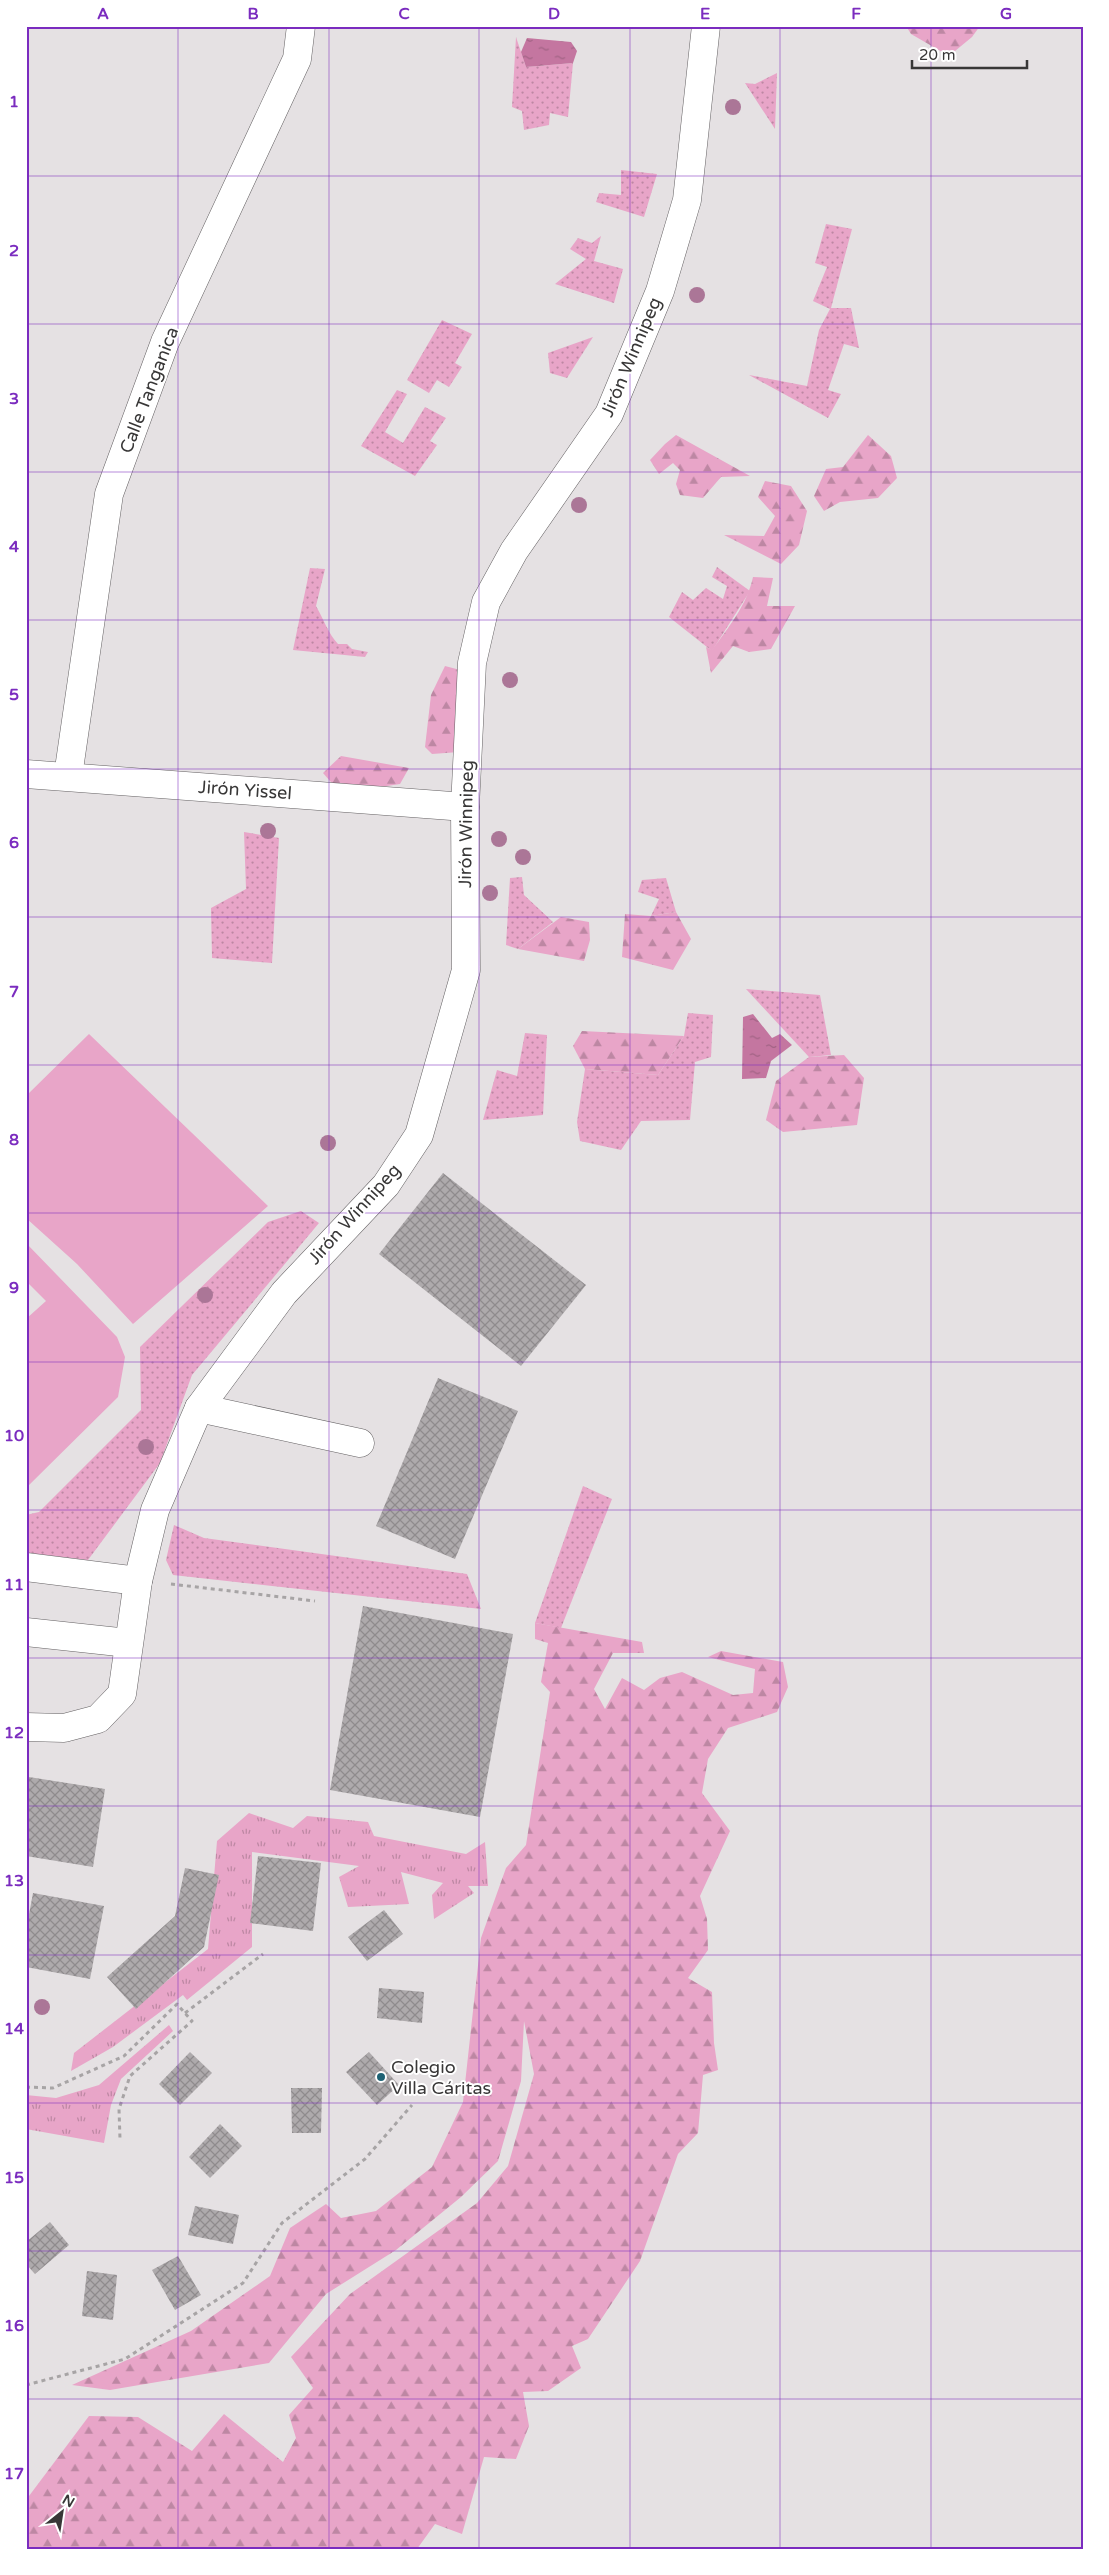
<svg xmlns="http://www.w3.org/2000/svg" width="1109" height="2575" font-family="'Varela Round',sans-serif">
	<defs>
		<pattern id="grass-tufts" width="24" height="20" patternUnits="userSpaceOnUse" patternTransform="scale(1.25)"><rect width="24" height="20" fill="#e8a5c8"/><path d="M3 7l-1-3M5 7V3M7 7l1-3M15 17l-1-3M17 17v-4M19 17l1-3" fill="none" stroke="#bd87a3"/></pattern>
		<pattern id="forest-firs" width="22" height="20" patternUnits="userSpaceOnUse" patternTransform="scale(1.25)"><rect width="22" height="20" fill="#e8a5c8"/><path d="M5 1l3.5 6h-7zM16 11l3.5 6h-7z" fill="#bd87a3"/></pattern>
		<pattern id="park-dots" width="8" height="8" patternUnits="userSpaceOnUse" patternTransform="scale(1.25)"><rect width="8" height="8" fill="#e8a5c8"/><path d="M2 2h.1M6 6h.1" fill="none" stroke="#bd87a3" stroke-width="1.8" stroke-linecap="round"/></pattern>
		<pattern id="water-ripples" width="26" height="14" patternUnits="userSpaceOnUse" patternTransform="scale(1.25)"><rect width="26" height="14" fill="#c476a0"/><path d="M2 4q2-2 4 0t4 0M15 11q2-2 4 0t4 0" fill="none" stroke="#a06283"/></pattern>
		<pattern id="building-cross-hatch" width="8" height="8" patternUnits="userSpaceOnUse" patternTransform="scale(1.25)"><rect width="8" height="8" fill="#aeaaac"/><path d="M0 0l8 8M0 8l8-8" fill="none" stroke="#8f8b8d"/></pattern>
	</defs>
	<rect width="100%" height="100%" fill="#e5e1e3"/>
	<g fill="url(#grass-tufts)">
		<polygon points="249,1813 293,1828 307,1816 368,1822 374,1836 466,1854 485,1842 488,1886 468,1886 474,1893 434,1919 432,1895 443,1883 401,1872 409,1904 348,1907 339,1877 359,1866 252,1852 252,1947 187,2000 183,1995 113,2047 71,2071 74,2053 208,1949 217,1841"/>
		<polygon points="169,2025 173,2031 121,2079 111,2105 104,2143 26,2129 26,2095 56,2098 99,2085"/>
	</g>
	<g fill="url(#forest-firs)">
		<polygon points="906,26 980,26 972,37 949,56 911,34"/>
		<polygon points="676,435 750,476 721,477 703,498 680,495 676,484 680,470 673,463 659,474 650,460 665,444"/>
		<polygon points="868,435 891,456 897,478 878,498 840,502 824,511 814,496 826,469 843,467"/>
		<polygon points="765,481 791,486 807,511 799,545 781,564 724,535 764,536 775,516 758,497"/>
		<path d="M753,577L773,578L767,606H795L771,649L749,652L733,646L711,673L706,647L712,650C728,628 747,605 753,577Z"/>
		<polygon points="445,666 464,671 459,752 432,754 425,747 431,695"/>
		<polygon points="341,756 409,768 400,784 367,789 337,789 323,773"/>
		<polygon points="676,912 691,939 673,970 622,957 625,914 651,916"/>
		<polygon points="561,917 589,922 590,940 584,961 518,949"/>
		<polygon points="582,1031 684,1036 658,1075 585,1069 573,1046"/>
		<polygon points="844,1055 864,1078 857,1125 783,1132 766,1120 776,1081 809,1057"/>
		<polygon points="535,1623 642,1642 644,1653 613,1653 594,1689 605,1709 622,1678 644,1690 660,1678 682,1672 733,1695 753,1693 755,1669 708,1657 721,1651 783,1662 788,1687 777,1712 728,1728 708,1759 702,1793 730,1831 700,1896 707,1919 708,1950 688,1978 712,1992 714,2043 718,2070 703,2075 698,2133 678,2154 640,2261 588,2339 572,2346 581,2368 548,2391 523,2392 529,2426 516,2459 484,2457 462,2534 435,2524 417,2549 26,2549 26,2500 89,2416 138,2417 192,2451 224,2414 283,2462 296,2438 289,2415 313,2388 291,2357 350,2294 477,2203 508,2166 534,2074 524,2021 521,2081 498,2161 461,2197 396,2250 326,2294 269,2363 110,2390 72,2385 191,2331 270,2276 290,2228 326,2204 341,2218 376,2211 432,2167 463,2102 481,1938 506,1868 526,1845 550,1692 541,1682 548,1643 535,1639"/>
	</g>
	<g fill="url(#park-dots)">
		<polygon points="516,37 526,67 573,63 568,117 550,113 549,125 524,130 522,111 512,107"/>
		<polygon points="777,73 775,129 745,83 755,84"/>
		<polygon points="621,170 657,174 644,217 596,202 599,193 621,195"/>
		<polygon points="826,224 852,229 831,308 851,308 859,348 844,344 828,390 841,394 828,418 749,375 807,386 819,330 830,309 813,301 827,267 815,263"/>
		<polygon points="601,236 594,261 623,269 614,303 555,284 586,259 570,249 578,238 592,243"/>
		<polygon points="442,320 472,334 455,363 462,367 449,387 437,380 429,393 407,380"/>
		<polygon points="593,337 567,378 550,373 548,353"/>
		<polygon points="397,390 407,394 385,432 403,443 425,407 446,418 430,441 437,445 415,476 361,446"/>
		<polygon points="717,567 750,591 712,651 669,617 682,592 693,600 706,588 723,599 727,586 712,577"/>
		<path d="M310,568L325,569L316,606C324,620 328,633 338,644H347L352,649L368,652L365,657L293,650Z"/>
		<polygon points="244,832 279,838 272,963 212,958 211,908 246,889"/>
		<polygon points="522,877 524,895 553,922 518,949 506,945 510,878"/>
		<polygon points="666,878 676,912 651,916 659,899 638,892 642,880"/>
		<polygon points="746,989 820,995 831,1055 809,1057"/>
		<polygon points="688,1013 713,1015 711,1057 695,1062 690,1120 641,1121 621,1150 580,1141 577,1122 585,1069 658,1075 684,1036"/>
		<polygon points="525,1033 547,1035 543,1115 483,1120 497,1070 517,1076"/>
		<polygon points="301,1211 319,1223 192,1375 160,1463 88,1560 26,1553 26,1515 39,1512 141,1410 140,1347 268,1222"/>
		<polygon points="583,1486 612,1499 561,1628 535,1623"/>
		<polygon points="174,1525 204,1538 467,1574 481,1609 173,1575 166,1560"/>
	</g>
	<g fill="#e8a5c8">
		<polygon points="89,1034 268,1206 133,1324 77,1264 26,1218 26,1096"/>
		<polygon points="26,1243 117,1337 125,1357 118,1397 26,1488 26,1319 46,1301 26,1281"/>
	</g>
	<g fill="url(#water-ripples)">
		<polygon points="527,38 571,42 577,51 573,63 526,67 521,52"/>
		<polygon points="753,1014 772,1038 780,1034 792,1045 771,1061 766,1078 742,1079 743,1017"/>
	</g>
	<g fill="url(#building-cross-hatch)">
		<polygon points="443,1173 586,1285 521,1366 379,1254"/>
		<polygon points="438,1378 518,1411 455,1559 376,1526"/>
		<polygon points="363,1606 513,1634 480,1817 330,1790"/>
		<polygon points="29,1777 105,1789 93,1867 26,1856 26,1793"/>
		<polygon points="258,1856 321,1863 313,1931 250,1923"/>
		<polygon points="185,1868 219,1875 204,1947 136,2009 107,1977 175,1916"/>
		<polygon points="33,1893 104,1906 90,1979 26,1967 26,1930"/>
		<polygon points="384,1910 403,1934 367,1961 348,1937"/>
		<polygon points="379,1988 424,1992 422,2023 377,2018"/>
		<polygon points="190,2052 212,2073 180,2105 159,2084"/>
		<polygon points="369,2052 399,2085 377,2105 346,2072"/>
		<polygon points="291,2088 322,2088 321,2133 292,2133"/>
		<polygon points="220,2124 242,2146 210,2178 189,2157"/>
		<polygon points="195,2206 239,2215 233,2244 188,2235"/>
		<polygon points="50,2222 69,2245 35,2274 26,2264 26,2242"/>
		<polygon points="178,2256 201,2295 175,2310 152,2270"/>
		<polygon points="87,2271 117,2275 113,2320 82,2316"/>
	</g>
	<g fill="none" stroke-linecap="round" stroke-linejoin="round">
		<defs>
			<g id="minor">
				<polyline points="26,774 465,807"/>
				<polyline points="68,776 109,494 165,342 297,59 301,26"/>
				<polyline points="199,1408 360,1443"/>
				<polyline points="26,1567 138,1581"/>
				<polyline points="26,1632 128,1643"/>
				<polyline points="26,1727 64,1728 98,1719 122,1694 138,1581 155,1510 199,1408 284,1293 386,1185 419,1135 466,970 465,807 472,663 486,602 514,551 609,414 660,291 687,200 706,26"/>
			</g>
		</defs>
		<use href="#minor" stroke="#646163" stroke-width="29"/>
		<g stroke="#a7a4a5" stroke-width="3" stroke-dasharray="4 4" stroke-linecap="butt">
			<polyline points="171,1584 315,1601"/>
			<polyline points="185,2013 263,1954"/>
			<polyline points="26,2087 53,2088 124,2056 177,2004 192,2021 130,2076 119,2109 120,2139"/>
			<polyline points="26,2385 125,2359 243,2283 282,2223 365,2159 412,2105"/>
		</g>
		<use href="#minor" stroke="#fff" stroke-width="28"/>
	</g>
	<g fill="#ab7697">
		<circle cx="733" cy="107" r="8"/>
		<circle cx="697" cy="295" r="8"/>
		<circle cx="579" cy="505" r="8"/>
		<circle cx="510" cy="680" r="8"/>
		<circle cx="268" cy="831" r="8"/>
		<circle cx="499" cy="839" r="8"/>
		<circle cx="523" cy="857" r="8"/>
		<circle cx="490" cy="893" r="8"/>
		<circle cx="328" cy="1143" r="8"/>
		<circle cx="205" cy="1295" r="8"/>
		<circle cx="146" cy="1447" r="8"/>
		<circle cx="42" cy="2007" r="8"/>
	</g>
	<path fill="none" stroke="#7b2cbf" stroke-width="1" stroke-opacity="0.55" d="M178,26V2549M329,26V2549M479,26V2549M630,26V2549M780,26V2549M931,26V2549M26,176H1083M26,324H1083M26,472H1083M26,620H1083M26,769H1083M26,917H1083M26,1065H1083M26,1213H1083M26,1362H1083M26,1510H1083M26,1658H1083M26,1806H1083M26,1955H1083M26,2103H1083M26,2251H1083M26,2399H1083"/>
	<circle fill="#1e6274" stroke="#fff" stroke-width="2" cx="381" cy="2077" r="5"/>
	<g text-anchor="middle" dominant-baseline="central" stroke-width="4" stroke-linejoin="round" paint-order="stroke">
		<g font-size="18" fill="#383737" stroke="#fff">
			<text transform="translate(631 357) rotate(-67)">Jirón Winnipeg</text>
			<text transform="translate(149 390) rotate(-69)">Calle Tanganica</text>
			<text transform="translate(245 790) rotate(4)">Jirón Yissel</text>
			<text transform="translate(466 824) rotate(-89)">Jirón Winnipeg</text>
			<text transform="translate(354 1214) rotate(-48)">Jirón Winnipeg</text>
		</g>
		<g font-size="18" fill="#383737" stroke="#fff" text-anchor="start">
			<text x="391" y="2067">Colegio<tspan x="391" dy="21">Villa Cáritas</tspan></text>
		</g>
	</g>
	<rect width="1109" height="2575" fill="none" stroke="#ffffff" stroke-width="55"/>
	<g transform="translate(62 2512) rotate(30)" stroke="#ffffff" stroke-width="4" paint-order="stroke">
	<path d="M0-4L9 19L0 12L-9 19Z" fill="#383737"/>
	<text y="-8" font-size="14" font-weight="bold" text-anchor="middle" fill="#383737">N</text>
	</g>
	<path d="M912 60v8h115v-8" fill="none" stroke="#383737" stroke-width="2.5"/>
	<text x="919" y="60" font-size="15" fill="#383737" stroke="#ffffff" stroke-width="4" paint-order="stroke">20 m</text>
	<rect x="28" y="28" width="1054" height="2520" fill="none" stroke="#7b2cbf" stroke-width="2"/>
	<g font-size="16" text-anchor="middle" font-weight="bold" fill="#7b2cbf">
		<text x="103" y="19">A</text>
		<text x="253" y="19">B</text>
		<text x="404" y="19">C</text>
		<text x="554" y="19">D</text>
		<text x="705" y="19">E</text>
		<text x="856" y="19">F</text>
		<text x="1006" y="19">G</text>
		<text x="14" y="107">1</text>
		<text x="14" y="256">2</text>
		<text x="14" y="404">3</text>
		<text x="14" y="552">4</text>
		<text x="14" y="700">5</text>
		<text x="14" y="848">6</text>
		<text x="14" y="997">7</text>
		<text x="14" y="1145">8</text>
		<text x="14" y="1293">9</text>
		<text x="14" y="1441">10</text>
		<text x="14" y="1590">11</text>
		<text x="14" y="1738">12</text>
		<text x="14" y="1886">13</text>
		<text x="14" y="2034">14</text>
		<text x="14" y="2183">15</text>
		<text x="14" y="2331">16</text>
		<text x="14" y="2479">17</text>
	</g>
</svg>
